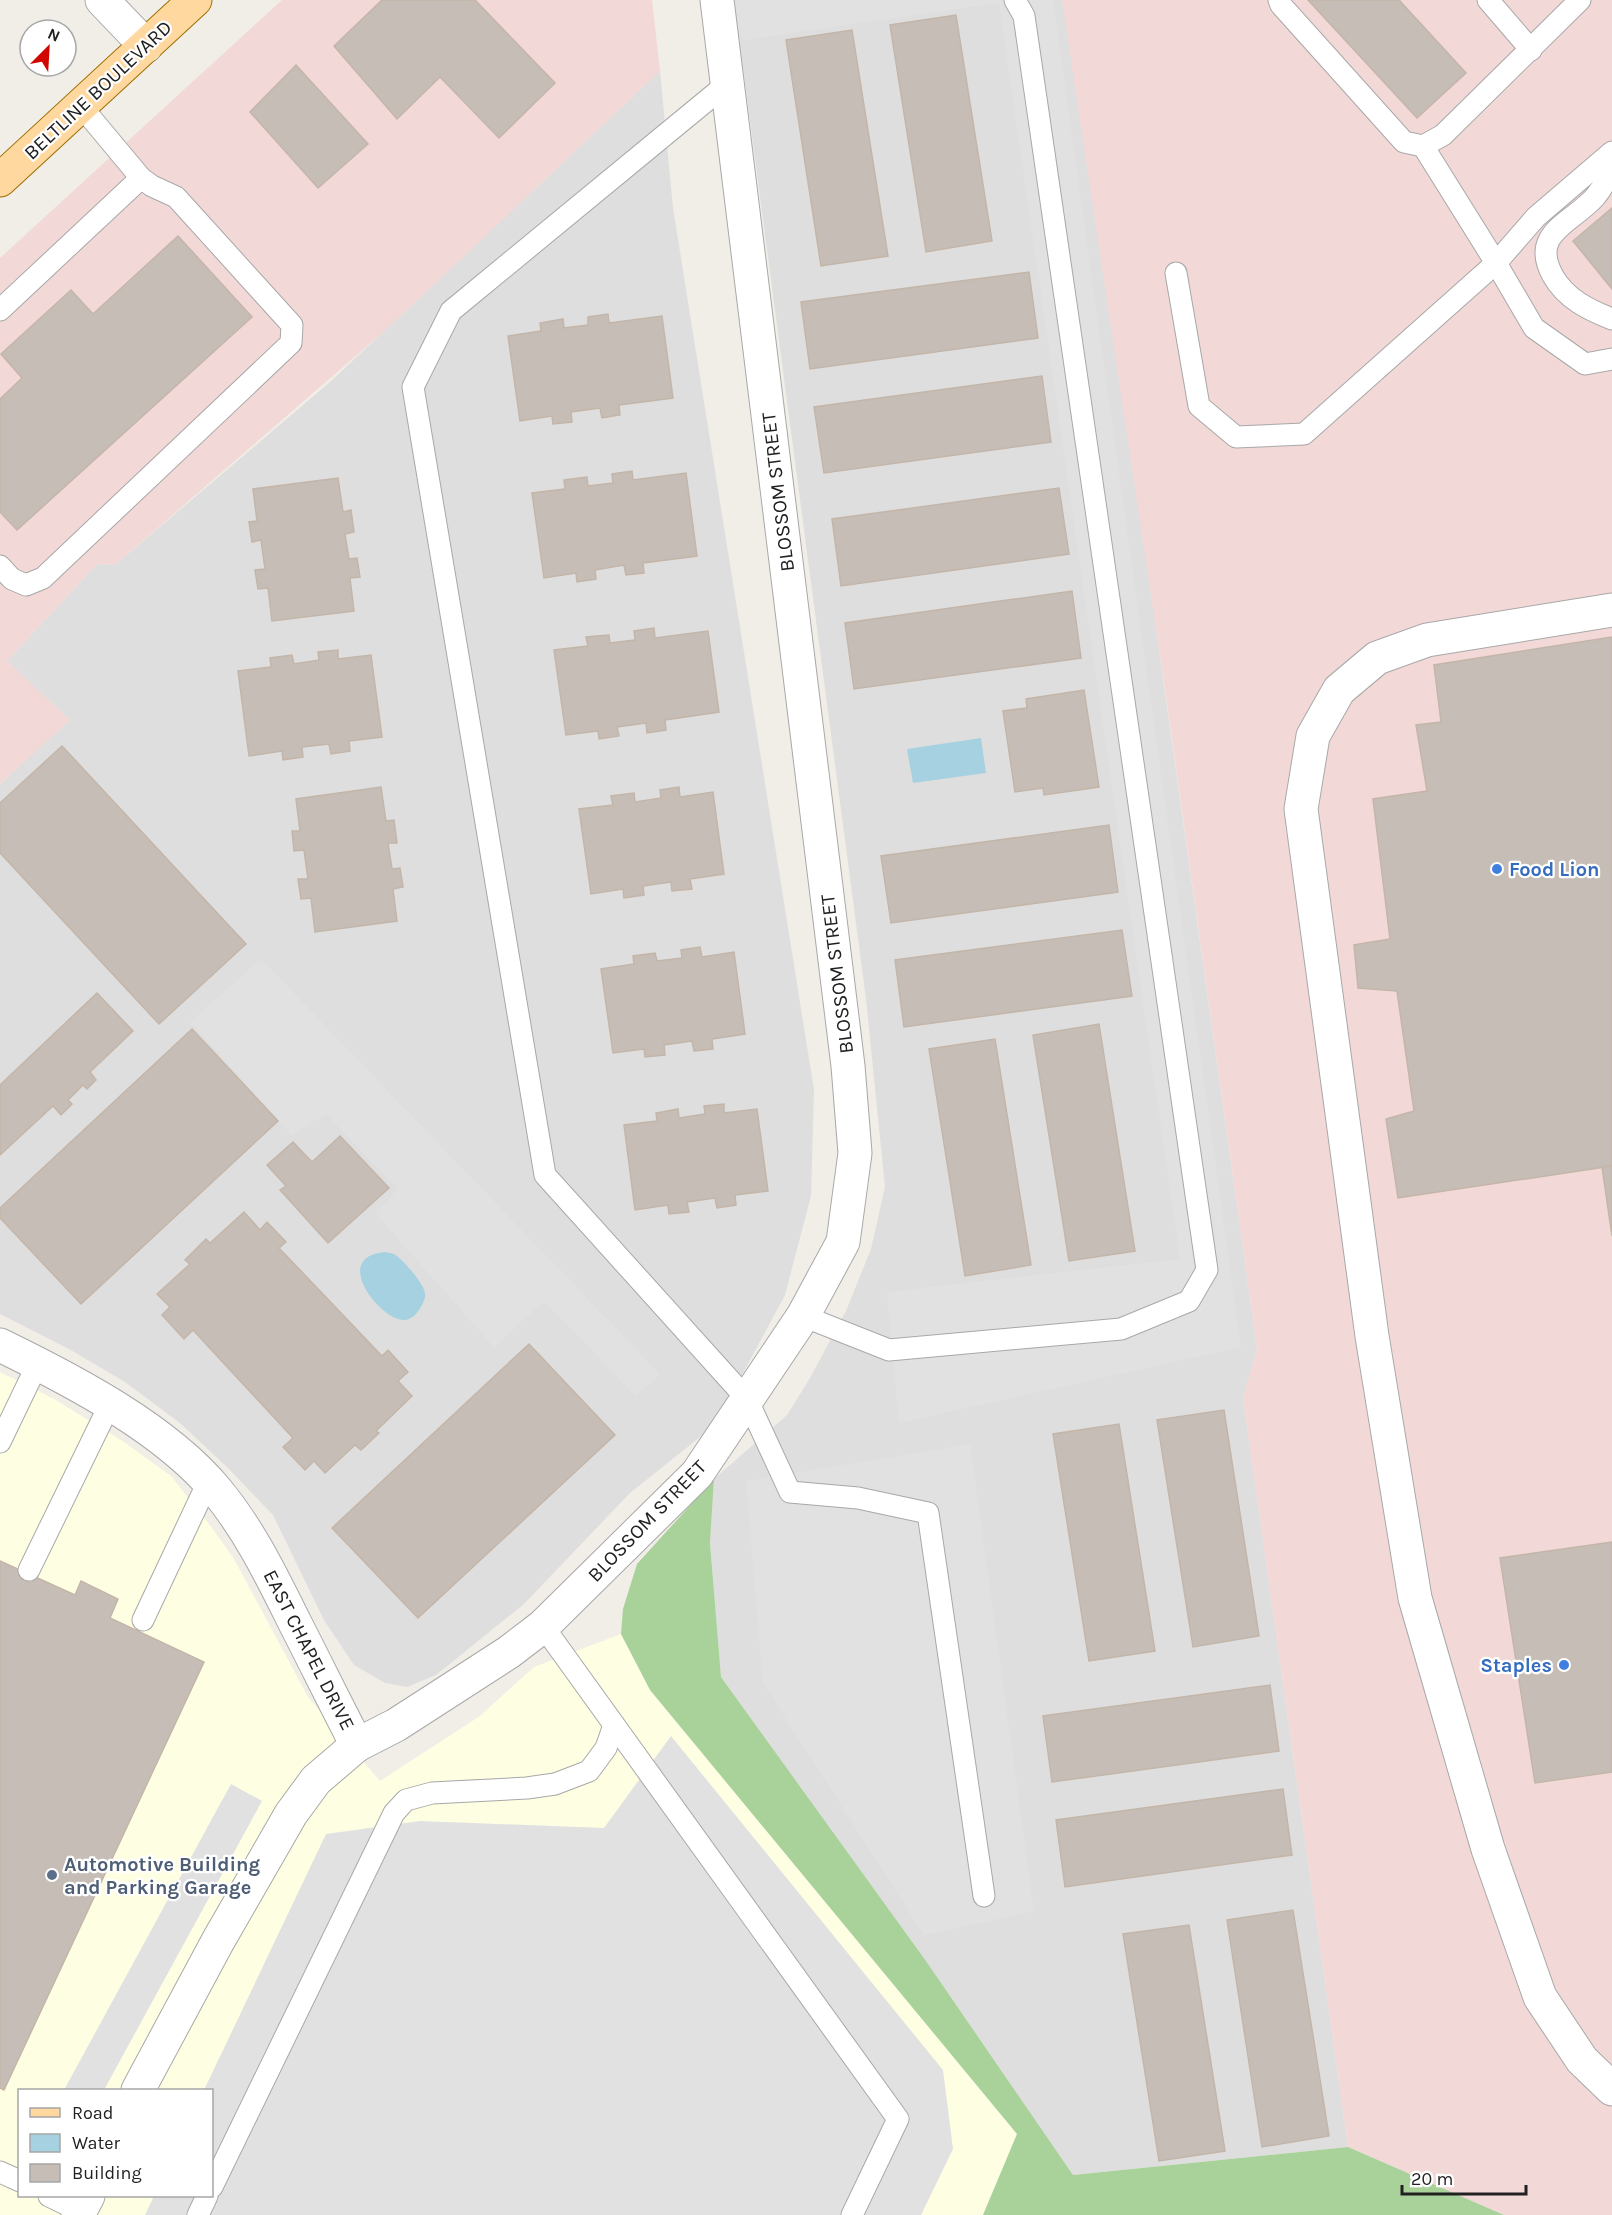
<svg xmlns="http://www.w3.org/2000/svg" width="1612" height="2215" font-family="Karla,sans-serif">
	<rect width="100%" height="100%" fill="#f1eee7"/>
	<g fill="#dfdede">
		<polygon points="734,0 1063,0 1135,478 1257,1349 1243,1398 1348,2147 1073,2175 926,1961 721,1677 710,1543 714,1479 787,1415 810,1378 846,1311 871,1249 885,1187 866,999"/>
		<polygon points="660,71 673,208 814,1090 811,1196 785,1295 715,1425 630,1493 524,1604 436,1675 407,1687 385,1683 354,1665 324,1620 273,1515 229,1469 180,1423 125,1382 69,1349 0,1314 0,784 69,720 7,661 97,564 115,565 330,382"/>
	</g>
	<g fill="#f2d8d6">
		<polygon points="282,0 652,0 660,71 388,328 115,565 97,564 7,661 70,720 0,784 0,258"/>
		<polygon points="1062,0 1612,0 1612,2215 1504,2215 1348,2147 1243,1398 1257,1349 1165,689"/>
	</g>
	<path fill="#feffe2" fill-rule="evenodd" d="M0,1372L54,1399L124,1442L171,1476L212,1528L234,1559L308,1697L380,1781L480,1716L534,1667L621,1634L650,1690L1017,2134L983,2215H0ZM20,2090H212V2196H20Z"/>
	<polygon fill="#a9d29b" points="714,1479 710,1543 721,1677 926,1961 1073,2175 1348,2147 1504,2215 983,2215 1017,2134 650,1690 621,1634 623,1609 637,1564"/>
	<g fill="#e1e1e1">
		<polygon points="717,0 1053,0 1241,1347 899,1423 887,1292 1180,1259 999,3 722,43"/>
		<polygon points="261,959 660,1374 636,1396 544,1301 494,1347 375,1213 398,1189 326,1114 292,1135 190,1022"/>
		<polygon points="970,1444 1034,1911 924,1935 763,1683 746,1481"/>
		<polygon points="671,1736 943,2070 953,2149 921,2215 145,2215 154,2196 212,2196 212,2090 204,2090 326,1834 420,1821 604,1828"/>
		<polygon points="231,1784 262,1801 104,2090 64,2090"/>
	</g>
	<g fill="#a6d1e0">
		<polygon points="981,738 986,773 913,783 907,749"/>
		<path d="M385,1252C388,1253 391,1253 394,1254C402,1258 424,1284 425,1293C426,1299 422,1305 419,1310C416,1315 411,1319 405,1320C382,1322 329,1257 385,1252Z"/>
	</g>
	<g fill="#c6beb6" stroke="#c4b5a9" stroke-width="1.5">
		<polygon points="382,0 475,0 555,83 499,138 440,77 397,119 334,46"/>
		<polygon points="1308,0 1399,0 1466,73 1417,118"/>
		<polygon points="956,15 992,241 926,252 890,25"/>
		<polygon points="852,30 888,256 821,266 786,40"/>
		<polygon points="296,65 368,144 318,188 250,112"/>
		<polygon points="1612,208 1612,289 1573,241"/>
		<polygon points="178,236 252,317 17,530 0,512 0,399 22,378 1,354 71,290 93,314"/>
		<polygon points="1029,272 1038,338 810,369 801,302"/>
		<polygon points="608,314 609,323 662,316 673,398 619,405 620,415 602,418 600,408 571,412 572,422 553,424 552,416 520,421 508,336 541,331 540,323 563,319 564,328 588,325 588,317"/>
		<polygon points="1042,376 1051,442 824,473 814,407"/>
		<polygon points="632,471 633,480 686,473 697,556 643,563 644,573 626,575 624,565 595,570 596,579 577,582 576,573 544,578 532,493 565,489 564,480 587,477 588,486 613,483 612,474"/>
		<polygon points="338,478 343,512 351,510 354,532 345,534 349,559 357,558 360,577 350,578 354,611 272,621 268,588 258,589 255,570 265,569 261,540 252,542 249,522 257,521 253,489"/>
		<polygon points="1059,488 1069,554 841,586 832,519"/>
		<polygon points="1072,591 1081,658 854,689 845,623"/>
		<polygon points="654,628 655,638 708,631 719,712 665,720 666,730 647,733 646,723 617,727 619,736 599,739 598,731 566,735 554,650 588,646 586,637 609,635 610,643 635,640 634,631"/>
		<polygon points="1612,637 1612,1166 1398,1198 1386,1119 1414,1111 1397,991 1358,988 1354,945 1390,939 1373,799 1427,791 1416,725 1441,722 1434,665"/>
		<polygon points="338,650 338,659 371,655 382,737 349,741 350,751 331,754 329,744 302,747 303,757 283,760 282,751 249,756 238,671 271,667 270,658 292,655 294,664 319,660 318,652"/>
		<polygon points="1084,690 1099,787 1044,795 1043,788 1015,792 1003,711 1027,708 1026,699"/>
		<polygon points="62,746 246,944 159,1024 0,853 0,803"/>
		<polygon points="381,787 386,821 394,820 397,843 388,843 392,869 400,868 403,887 393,889 397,921 315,932 311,898 301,899 298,879 308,879 304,850 294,851 292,831 300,831 296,799"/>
		<polygon points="679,787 680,797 713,792 724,874 690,879 692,889 672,891 671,882 643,886 644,895 624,898 623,889 591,894 579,809 613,805 611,796 634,793 635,802 661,798 660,790"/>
		<polygon points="1109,825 1118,892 891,923 881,856"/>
		<polygon points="1122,930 1132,996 904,1027 895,960"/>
		<polygon points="700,947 702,957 734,952 745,1034 712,1039 713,1049 694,1051 692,1041 664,1045 665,1055 645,1057 644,1049 613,1053 601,969 634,964 633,956 655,953 657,961 682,958 681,950"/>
		<polygon points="97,993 133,1031 90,1072 96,1080 87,1089 83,1085 68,1100 72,1104 61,1115 53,1106 0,1155 0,1085"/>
		<polygon points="1099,1024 1135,1251 1069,1261 1033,1035"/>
		<polygon points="192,1029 278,1121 81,1304 0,1218 0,1208"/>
		<polygon points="995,1039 1031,1265 965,1276 929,1049"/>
		<polygon points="724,1104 724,1113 757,1109 768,1191 735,1195 736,1205 717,1208 715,1198 687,1202 689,1212 669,1214 668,1205 635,1210 624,1125 657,1121 656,1113 678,1109 679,1118 705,1114 704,1106"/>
		<polygon points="340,1136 389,1188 328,1243 280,1190 286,1186 267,1165 293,1142 312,1162"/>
		<polygon points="1612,1166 1612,1236 1602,1167"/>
		<polygon points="244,1212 260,1230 267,1222 286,1242 279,1248 382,1356 388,1350 408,1372 398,1381 412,1396 376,1431 379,1433 361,1450 355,1445 325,1473 314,1461 305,1470 283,1447 293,1438 193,1330 184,1339 162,1315 170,1307 157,1294 190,1264 185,1260 206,1239 210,1243"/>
		<polygon points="529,1344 615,1435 418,1618 332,1528"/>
		<polygon points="1224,1410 1259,1636 1193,1647 1157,1420"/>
		<polygon points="1119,1424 1155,1651 1089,1661 1053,1434"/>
		<polygon points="1612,1542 1612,1772 1535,1783 1500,1558"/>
		<polygon points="0,1561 75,1595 81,1581 118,1599 110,1618 204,1662 4,2090 0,2088"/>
		<polygon points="1270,1685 1279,1751 1052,1782 1043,1716"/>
		<polygon points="1283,1789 1292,1855 1065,1887 1056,1820"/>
		<polygon points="1293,1910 1329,2136 1262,2147 1227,1920"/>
		<polygon points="1189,1925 1225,2151 1159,2161 1123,1934"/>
	</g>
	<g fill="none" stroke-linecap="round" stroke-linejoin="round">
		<defs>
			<g id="service">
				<polyline points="1279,0 1281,5 1404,142 1423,146 1443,135 1580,0"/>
				<polyline points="1488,0 1531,50"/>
				<polyline points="728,83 451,311 413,387 545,1175 747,1399 790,1492 858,1498 928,1513 984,1896"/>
				<polyline points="1612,152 1536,217 1496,263 1534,328 1585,364 1612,359"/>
				<path d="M1612,160C1610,174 1605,185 1595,197C1572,223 1529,233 1553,276C1566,299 1589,310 1612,319"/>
				<polyline points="1176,273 1199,406 1236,437 1304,434 1496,263 1423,146"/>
				<polyline points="0,310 141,178"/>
				<polyline points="0,566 12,579 26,585 43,578 291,343 292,325 176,197 152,186 141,178 81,106"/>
				<polyline points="803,1316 889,1350 1121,1329 1189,1301 1207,1270 1024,16 1015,0"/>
				<polyline points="0,1442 38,1363"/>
				<polyline points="29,1570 110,1404"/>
				<polyline points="143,1620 208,1482"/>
				<polyline points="543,1626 898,2119 852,2215"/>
				<polyline points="0,2172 20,2181"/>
				<polyline points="212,2187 394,1813 406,1800 432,1793 527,1788 555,1784 589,1771 606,1748 614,1725"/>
				<polyline points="49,2196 80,2211"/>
				<polyline points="198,2215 207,2196"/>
			</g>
			<g id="minor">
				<polyline points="102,0 146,46"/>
				<polyline points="1612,610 1427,640 1377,658 1339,690 1313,736 1301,809 1372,1336 1415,1598 1488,1849 1540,1997 1582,2060 1612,2089"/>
				<path d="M0,1345C72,1380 166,1429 217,1491C250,1531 272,1577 295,1623C316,1664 336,1705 357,1745L316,1780L291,1814L218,1941L138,2090"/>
				<polyline points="357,1745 396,1725 441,1696 509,1652 543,1626 697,1474 803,1316 843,1242 855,1153 848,1066 717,0"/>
				<polyline points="78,2215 88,2196"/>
			</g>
			<polyline id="primary" points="0,180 195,0"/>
		</defs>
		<use href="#service" stroke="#a8a8a8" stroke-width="23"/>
		<use href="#minor" stroke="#a8a8a8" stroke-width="35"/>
		<use href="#primary" stroke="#9d6e00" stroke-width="35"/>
		<use href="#service" stroke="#fff" stroke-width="21"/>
		<use href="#minor" stroke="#fff" stroke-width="33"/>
		<use href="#primary" stroke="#ffd89f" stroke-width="33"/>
	</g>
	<g fill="#3f7fe0" stroke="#fff" stroke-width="2">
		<circle cx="1497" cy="869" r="6"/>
		<circle cx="1564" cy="1665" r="6"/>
	</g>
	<circle fill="#5c6f8a" stroke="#fff" stroke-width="2" cx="52" cy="1875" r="6"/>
	<g text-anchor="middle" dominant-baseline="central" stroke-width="4.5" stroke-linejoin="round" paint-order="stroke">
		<g font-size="20" fill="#212121" stroke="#fff">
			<text transform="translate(98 90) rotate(-43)">BELTLINE BOULEVARD</text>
			<text transform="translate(778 492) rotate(-97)">BLOSSOM STREET</text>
			<text transform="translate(837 974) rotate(-97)">BLOSSOM STREET</text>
			<text transform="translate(647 1521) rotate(-46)">BLOSSOM STREET</text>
			<text transform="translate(309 1650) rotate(63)">EAST CHAPEL DRIVE</text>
		</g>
		<g font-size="20" font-weight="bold" fill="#366cbe" stroke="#fff" text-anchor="start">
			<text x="1509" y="869">Food Lion</text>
			<text x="1552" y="1665" text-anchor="end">Staples</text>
		</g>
		<g font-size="20" font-weight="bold" fill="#4e5e75" stroke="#fff" text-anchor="start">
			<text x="64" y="1864">Automotive Building<tspan x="64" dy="23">and Parking Garage</tspan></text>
		</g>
	</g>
	<rect x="18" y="2089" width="195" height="108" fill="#ffffff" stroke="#a6a6a6" stroke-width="1.5"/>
	<rect x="30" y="2108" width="30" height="9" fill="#ffd89f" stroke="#a6a6a6" stroke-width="1.5"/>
	<text x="72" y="2119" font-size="18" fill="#212121">Road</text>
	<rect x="30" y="2134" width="30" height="18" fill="#a6d1e0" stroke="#a6a6a6" stroke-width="1.5"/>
	<text x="72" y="2149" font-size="18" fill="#212121">Water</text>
	<rect x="30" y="2164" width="30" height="18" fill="#c6beb6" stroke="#a6a6a6" stroke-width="1.5"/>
	<text x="72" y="2179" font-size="18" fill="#212121">Building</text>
	<g transform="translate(48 48) rotate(24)"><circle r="28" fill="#ffffff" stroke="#a6a6a6" stroke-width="1.5"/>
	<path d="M0-4.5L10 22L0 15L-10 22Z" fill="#d10600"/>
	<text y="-9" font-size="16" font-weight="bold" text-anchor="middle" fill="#212121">N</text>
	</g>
	<path d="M1402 2185v9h124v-9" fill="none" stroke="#212121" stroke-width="3"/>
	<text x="1411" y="2185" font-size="18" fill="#212121" stroke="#ffffff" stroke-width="4.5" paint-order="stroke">20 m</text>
</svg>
